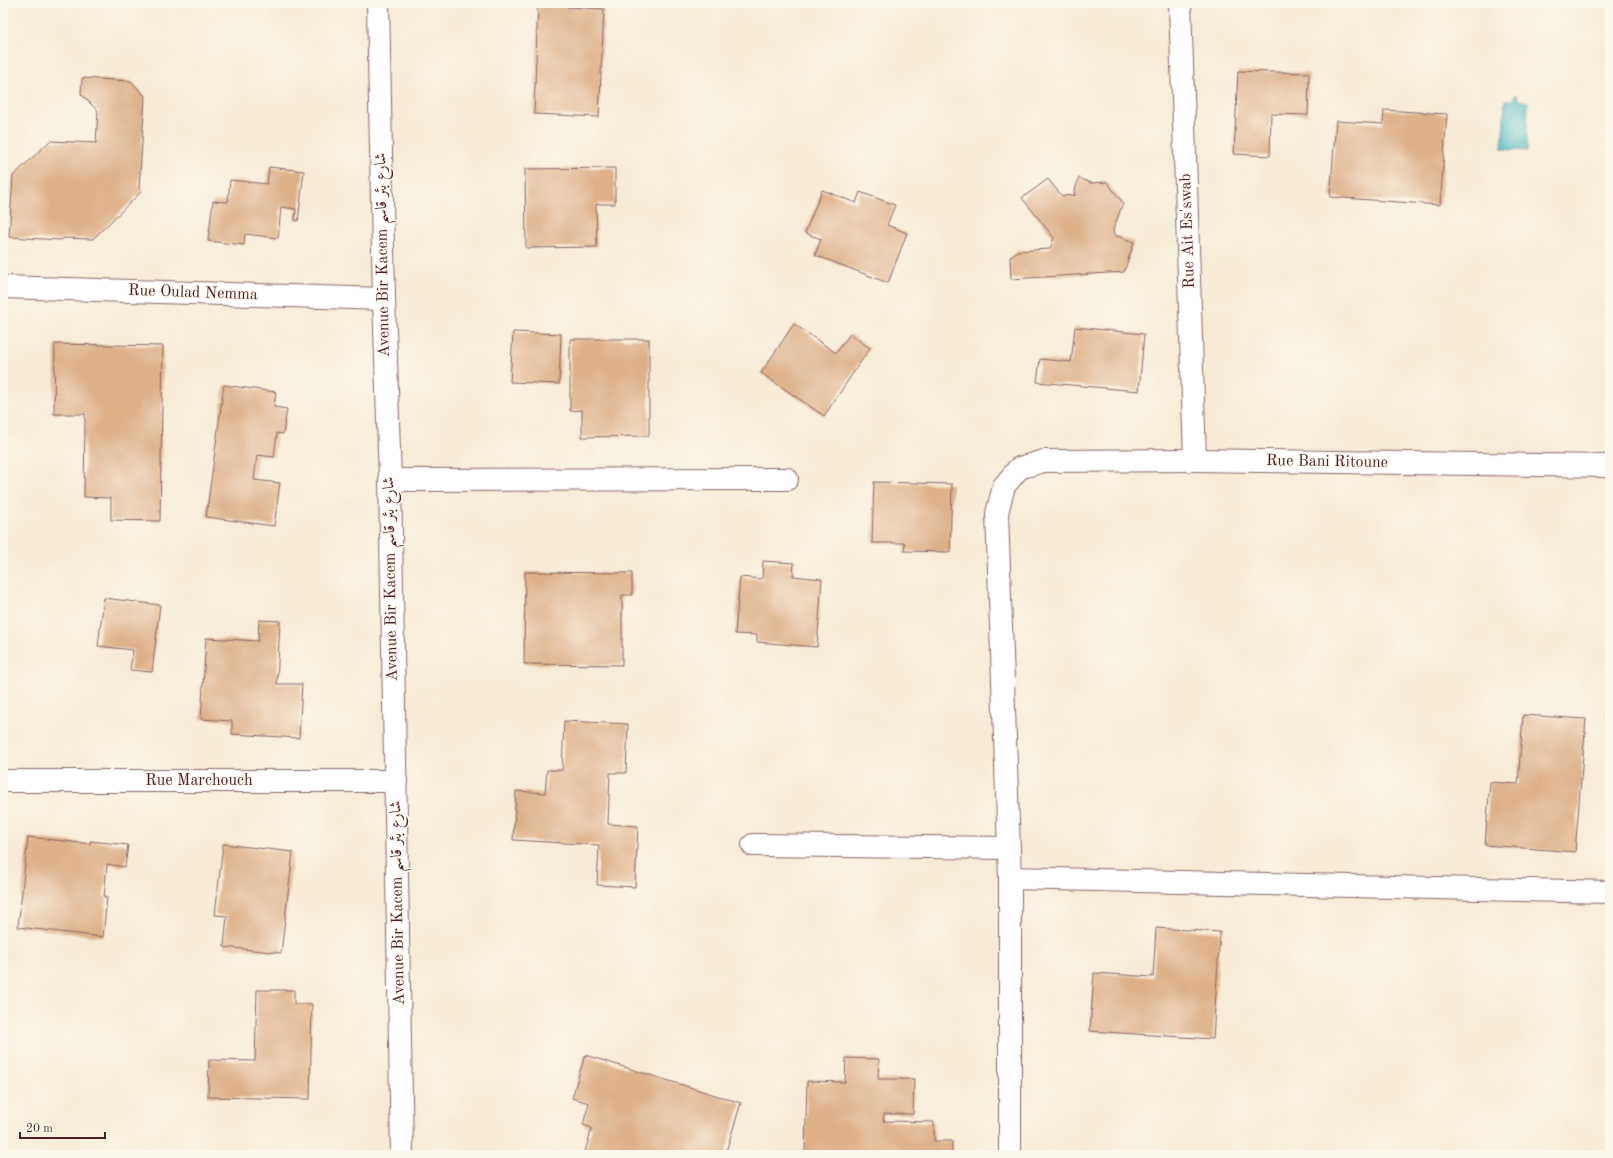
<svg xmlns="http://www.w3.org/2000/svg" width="1613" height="1158" font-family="'Old Standard TT',Amiri,serif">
	<rect width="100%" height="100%" fill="#fbf7ec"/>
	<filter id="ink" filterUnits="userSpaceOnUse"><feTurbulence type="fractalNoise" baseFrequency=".025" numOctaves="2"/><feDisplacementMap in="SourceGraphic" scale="8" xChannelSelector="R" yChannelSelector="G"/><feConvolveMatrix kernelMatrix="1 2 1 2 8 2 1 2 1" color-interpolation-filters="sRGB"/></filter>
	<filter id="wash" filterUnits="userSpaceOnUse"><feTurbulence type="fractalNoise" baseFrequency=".012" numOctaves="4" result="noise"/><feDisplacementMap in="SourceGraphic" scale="16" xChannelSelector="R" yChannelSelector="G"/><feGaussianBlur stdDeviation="0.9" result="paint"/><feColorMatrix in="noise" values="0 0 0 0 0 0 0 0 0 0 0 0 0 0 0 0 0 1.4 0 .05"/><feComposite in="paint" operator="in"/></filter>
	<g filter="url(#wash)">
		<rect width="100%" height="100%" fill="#f7ebd7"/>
		<polygon fill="#47b6c0" stroke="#486a76" points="1516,94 1519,100 1528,102 1527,151 1502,149 1505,100 1512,100"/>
		<g id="blocks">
			<g fill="#deb188">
				<polygon points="538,3 567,3 567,7 604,9 599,117 534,114"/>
				<polygon points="1238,71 1309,73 1308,115 1271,114 1270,156 1234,154"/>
				<polygon points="82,78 131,81 145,96 139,189 142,191 93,239 64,238 61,240 9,237 13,176 50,141 96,143 98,111 81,94"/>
				<polygon points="1384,110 1447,114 1440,205 1330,197 1336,121 1383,124"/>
				<polygon points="269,167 304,171 298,221 295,220 296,209 281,207 278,238 245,234 244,245 208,241 213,201 228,202 230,180 267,184"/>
				<polygon points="615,168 615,204 596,204 597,247 526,248 525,169"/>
				<polygon points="1079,178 1091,183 1107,182 1123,203 1113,230 1114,235 1134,242 1124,272 1011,279 1010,257 1017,251 1050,249 1054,238 1022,198 1048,179 1062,196 1076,195 1074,193"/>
				<polygon points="822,190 856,203 860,192 895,205 887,225 907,233 888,283 815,255 821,239 805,233"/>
				<polygon points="794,324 836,353 850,334 870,348 824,416 761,373"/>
				<polygon points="1075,327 1144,334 1139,391 1037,382 1040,359 1071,362"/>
				<polygon points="513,332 561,334 559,384 510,382"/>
				<polygon points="570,339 649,339 649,436 582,437 582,410 570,411"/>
				<polygon points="55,344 163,346 160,521 111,520 111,498 84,497 85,414 54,414"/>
				<polygon points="224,385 276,392 274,407 287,409 283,434 277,433 274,457 257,455 254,480 280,483 274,526 206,517"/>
				<polygon points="874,482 952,484 950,552 904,551 905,543 872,543"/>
				<polygon points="763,561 794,563 793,576 822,579 817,647 757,642 757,635 735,634 740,577 762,579"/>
				<polygon points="525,572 632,573 632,595 622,595 622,665 524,664"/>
				<polygon points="104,598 160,605 152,672 130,670 133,650 98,646"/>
				<polygon points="259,620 280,621 277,684 302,684 299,738 232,734 232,721 201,719 206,638 258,641"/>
				<polygon points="1608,686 1610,686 1610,720 1606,720"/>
				<polygon points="1523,715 1586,719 1575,852 1485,845 1490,782 1518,784"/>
				<polygon points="564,721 628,724 626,773 610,773 608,824 638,826 635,887 597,885 599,845 513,840 516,791 545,793 547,770 562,770"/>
				<polygon points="28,837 90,844 90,841 128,845 125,867 107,864 104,897 107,897 103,937 18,927"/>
				<polygon points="223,844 293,852 281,953 224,947 227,916 215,915"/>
				<polygon points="1156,928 1220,932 1213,1039 1090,1031 1094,973 1153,977"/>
				<polygon points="257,990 294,990 294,1004 312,1004 310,1099 208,1097 209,1060 255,1061"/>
				<polygon points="585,1055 741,1103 725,1155 584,1155 592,1128 583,1125 589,1103 572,1098"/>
				<polygon points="846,1058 879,1059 878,1079 914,1079 913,1114 884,1114 883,1121 934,1122 934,1141 952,1141 952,1155 805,1155 807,1081 845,1082"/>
			</g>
		</g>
	</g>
	<g filter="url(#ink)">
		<use href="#blocks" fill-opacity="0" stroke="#876667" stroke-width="1"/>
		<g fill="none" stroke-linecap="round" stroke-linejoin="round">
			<defs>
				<g id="street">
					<polyline points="1180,3 1195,460"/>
					<polyline points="3,287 384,299"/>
					<polyline points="390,480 787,479"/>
					<polyline points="3,781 396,781"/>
					<polyline points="753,845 1009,848"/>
					<polyline points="1010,878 1610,892"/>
					<polyline points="1010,1155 1010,878 997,513 1004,486 1019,468 1044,461 1195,460 1610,466"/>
				</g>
				<polyline id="secondary" points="378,3 384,299 390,480 402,1155"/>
			</defs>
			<use href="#street" stroke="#876667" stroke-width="24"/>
			<use href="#secondary" stroke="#876667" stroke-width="24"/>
			<use href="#street" stroke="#fff" stroke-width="22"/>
			<use href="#secondary" stroke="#fff" stroke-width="22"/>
		</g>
	</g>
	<g text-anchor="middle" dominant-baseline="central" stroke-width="3" stroke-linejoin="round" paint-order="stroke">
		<g font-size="16" fill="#4a1f2b" stroke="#fbf7ec">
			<text transform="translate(1188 231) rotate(-92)">Rue Ait Es'swab</text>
			<text transform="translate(383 255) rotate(-91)">Avenue Bir Kacem شارع بئر قاسم</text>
			<text transform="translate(193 293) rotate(2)">Rue Oulad Nemma</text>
			<text transform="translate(1327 462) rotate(1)">Rue Bani Ritoune</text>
			<text transform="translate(391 579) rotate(-91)">Avenue Bir Kacem شارع بئر قاسم</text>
			<text x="199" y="781">Rue Marchouch</text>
			<text transform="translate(398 903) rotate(-91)">Avenue Bir Kacem شارع بئر قاسم</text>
		</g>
	</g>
	<rect width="1613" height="1158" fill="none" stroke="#fbf7ec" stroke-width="16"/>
	<path d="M20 1132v6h85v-6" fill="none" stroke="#4a1f2b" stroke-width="2"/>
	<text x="26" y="1132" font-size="12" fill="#4a1f2b" stroke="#fbf7ec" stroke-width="3" paint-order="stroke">20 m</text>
</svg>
